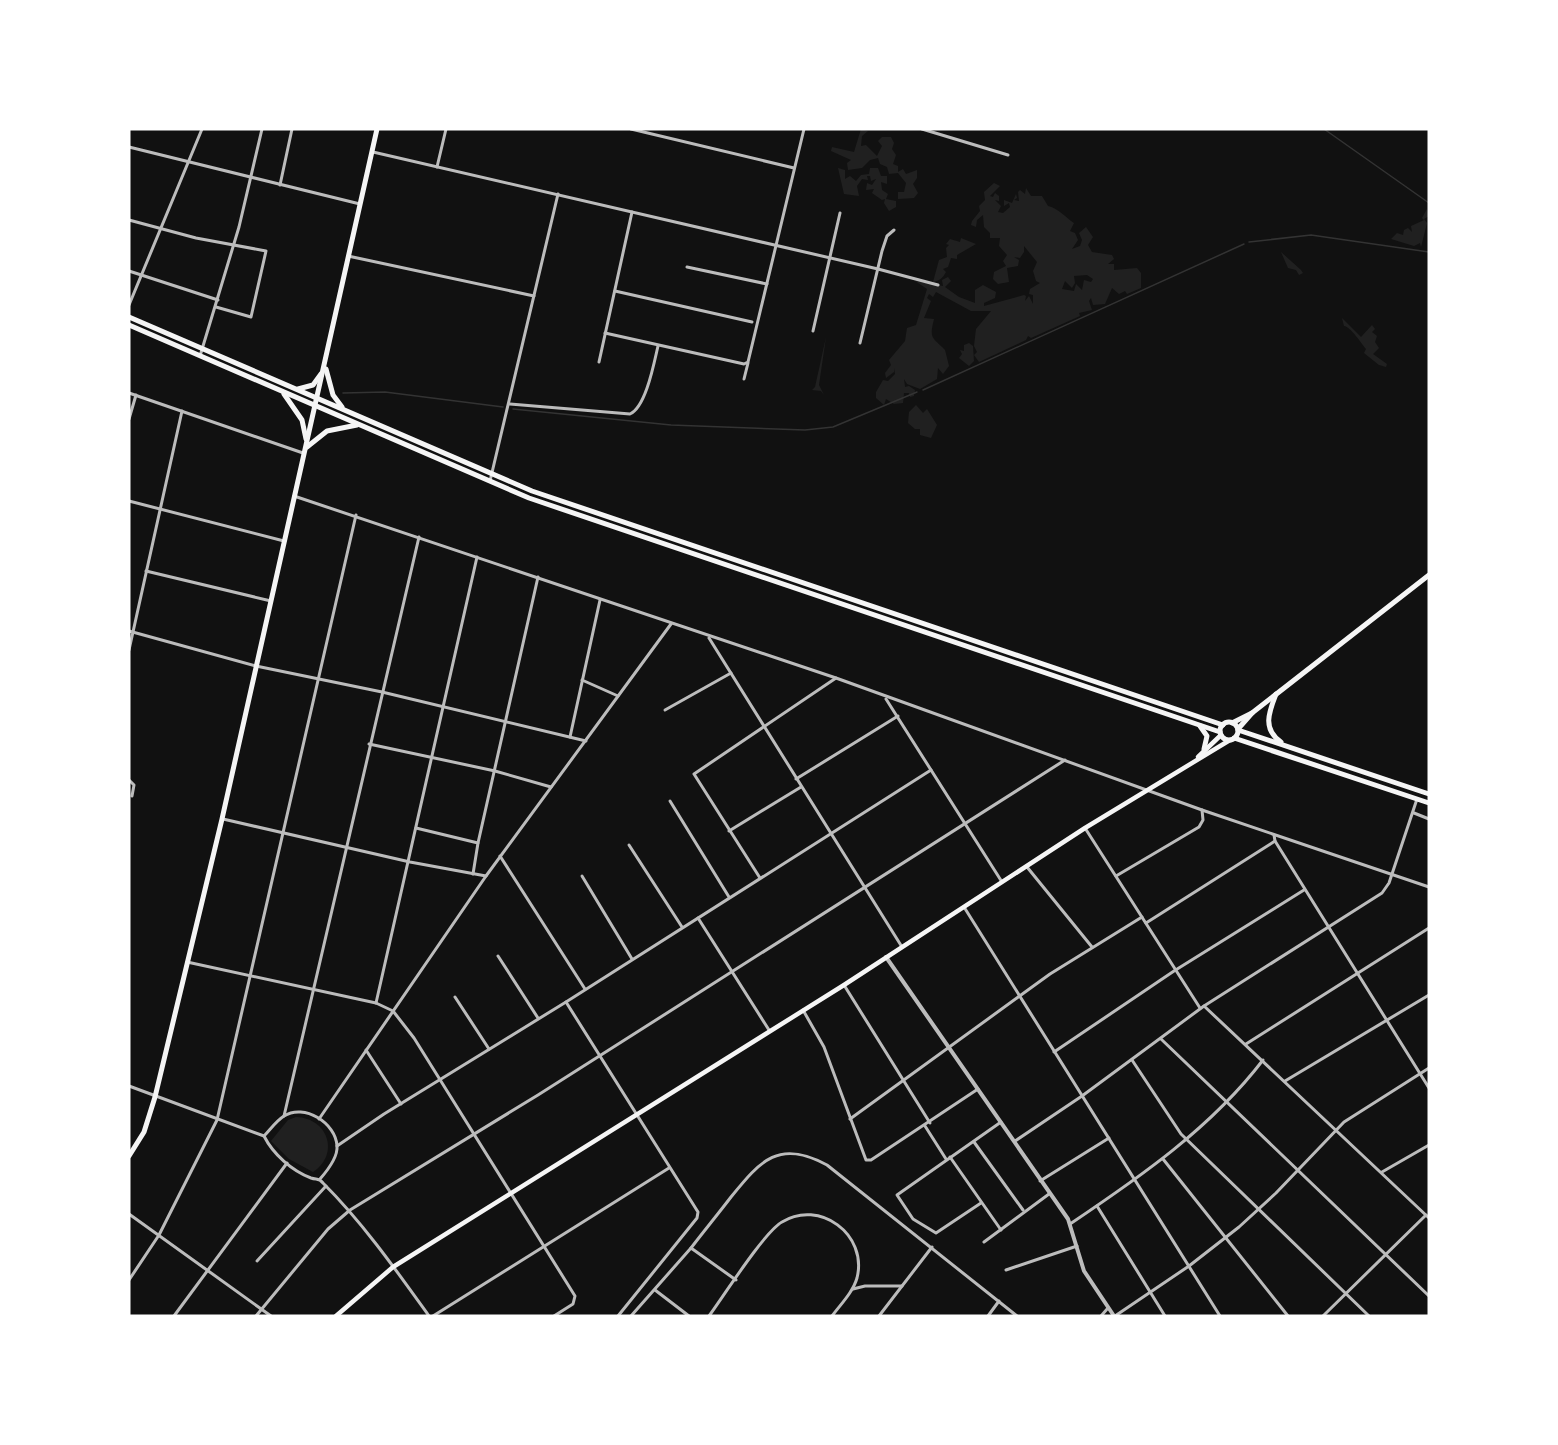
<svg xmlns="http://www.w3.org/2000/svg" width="1558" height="1445" font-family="'DM Sans',sans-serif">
	<rect width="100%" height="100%" fill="#111"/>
	<g fill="#202020" fill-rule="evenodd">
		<polygon points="861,129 868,131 862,136 861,146 866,145 877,156 882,146 878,141 882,137 891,137 894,143 892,149 896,155 893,164 898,166 898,172 903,169 906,174 917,170 917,178 913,184 918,193 914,198 898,199 898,192 904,192 906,183 898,173 889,174 887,167 880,164 878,158 870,160 862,168 848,170 847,163 851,160 831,151 832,147 854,152"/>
		<polygon points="838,168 845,170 845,179 850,176 856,181 861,175 869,174 870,168 878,168 881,176 887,176 887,184 881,182 882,190 888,194 886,199 896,201 896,207 889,211 884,203 885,199 882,200 872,193 874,189 866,190 867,183 872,185 876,179 871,181 870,176 867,176 868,180 862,179 857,186 859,196 844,194"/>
		<path d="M994,183L1000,186L990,196L993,197L995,193L999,196V201L995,200L1001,206L998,212L1003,213L1010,207L1009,203L1004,206V200L1012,203L1016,194L1017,198L1014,200L1019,201L1018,192L1020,190L1025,194L1026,188L1031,196H1042L1048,206C1058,208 1065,217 1074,223L1070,231L1075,233L1078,240L1072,249L1080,246L1082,240L1079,233L1086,227L1093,237L1088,245L1092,252L1112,255L1114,259L1108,264H1114V270L1137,268L1141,273V288L1127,294L1125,291L1119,294L1112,288L1105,304L1093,305L1091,298L1089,301L1092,310L1079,313L1080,316L1031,338L1028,336L1026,340L979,362L974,355L977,352L974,346L976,329L991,311H971L936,292L933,297L929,294L927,298L931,301L924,318L934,319C929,339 932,337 945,350L949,366L943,374L938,368L937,379L920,389L907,384L904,379L905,387L909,386L915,390L914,396L910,397L909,393H904L903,403L894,404L886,399L884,405L876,398V392L883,380L888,381L895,374L894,368V372L886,378L885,373L891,365L889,360L905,341L907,328L916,325L927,289L915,281L943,286L942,280L948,277L951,281L945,287L959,297L975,303V290L983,285L996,292L995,298L984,303V306L1024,295L1026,296L1025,301L1029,296L1033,304V295L1029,294L1030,289L1040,283L1036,281L1033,271L1037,262L1024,246V252L1020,258L1014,257L1019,260L1018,266L1007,268L1009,282L998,284L993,279L994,272L1006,266L1003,261L1007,255L999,246L1000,238H990V233L984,227L983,215L977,220L976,227L971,225L972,221L980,211L979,206L985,200L984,192ZM1087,275L1093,279L1091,282L1084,280L1082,290L1076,284L1074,291L1062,289L1065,281L1072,288L1075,283L1074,276Z"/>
		<polygon points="1427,209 1429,216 1424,219 1427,223 1421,247 1420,243 1414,246 1391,239 1397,233 1403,235 1404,230 1408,228 1412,232 1411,226 1424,220 1422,218"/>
		<path d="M961,238L976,244L957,255V259L951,258L948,267L943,269L946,272C943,278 939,281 933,282L939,260L947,257L946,248L949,245L946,244L950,239L960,242Z"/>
		<polygon points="1281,252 1301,270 1303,273 1299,275 1296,270 1288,268"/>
		<path d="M1342,318L1361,337L1372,325L1375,329L1372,332L1377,336L1375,342L1379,348L1373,354L1387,364L1386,367L1379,365L1364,353L1366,349C1361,343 1351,327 1344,326Z"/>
		<polygon points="826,337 819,385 824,395 821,391 812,390 815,387"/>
		<polygon points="969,343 973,346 974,361 969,366 959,358 962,354 960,350 964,351 964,345"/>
		<polygon points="916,405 923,413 927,409 937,425 931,438 920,435 920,429 915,429 908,423 909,412"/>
		<path d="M296,1117C328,1118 340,1154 313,1172L289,1159L271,1141L288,1120Z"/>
	</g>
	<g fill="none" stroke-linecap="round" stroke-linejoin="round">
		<g stroke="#333" stroke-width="1.5">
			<polyline points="1324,129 1429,203"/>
			<polyline points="1249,242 1311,235 1429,252"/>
			<polyline points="923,390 1244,244"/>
			<polyline points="343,393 385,392 503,407"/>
			<polyline points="513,409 671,425 805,430 833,427 917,392"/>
		</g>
		<g stroke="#bcbcbc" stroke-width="3">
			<polyline points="631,129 794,168"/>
			<polyline points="922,129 1008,155"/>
			<polyline points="129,147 360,204"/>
			<polyline points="373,152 878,269 938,285"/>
			<polyline points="437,167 446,129"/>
			<polyline points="280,185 292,129"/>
			<polyline points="129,220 196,238 266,251 251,317 216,307"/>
			<polyline points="348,256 534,296"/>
			<polyline points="687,267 767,284"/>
			<polyline points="129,271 218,300"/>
			<polyline points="615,291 752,322"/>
			<polyline points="129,305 202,129"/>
			<polyline points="813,331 840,213"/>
			<polyline points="605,333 744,364 748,362 804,129"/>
			<polyline points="860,343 882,251 887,236 894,230"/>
			<polyline points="200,356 239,227 262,129"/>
			<polyline points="599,362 632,212"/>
			<polyline points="744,379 748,363"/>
			<polyline points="129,393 303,453"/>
			<path d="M510,404L630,414C646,407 654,363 658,346"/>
			<polyline points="129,419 136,395"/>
			<polyline points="490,481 558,194"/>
			<polyline points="294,496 836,678 1202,810 1429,887"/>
			<polyline points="129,501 284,541"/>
			<polyline points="146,571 271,601"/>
			<polyline points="129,631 256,666 382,692 586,741"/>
			<polyline points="709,638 902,947"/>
			<polyline points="129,650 182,411"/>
			<polyline points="582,680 618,696"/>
			<polyline points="886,699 1002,882"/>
			<polyline points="665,710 731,673"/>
			<polyline points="570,737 600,600"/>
			<polyline points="369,744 495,771 551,787"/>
			<polyline points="796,779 898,716"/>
			<polyline points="129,780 134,785 132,796"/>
			<polyline points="670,801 729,897"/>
			<polyline points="1414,813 1429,819"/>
			<polyline points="223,819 410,862 486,876"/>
			<polyline points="416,828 478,843"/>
			<polyline points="1085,828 1200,1008"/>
			<polyline points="729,831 801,787"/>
			<polyline points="1274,835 1275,841 1429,1088"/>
			<polyline points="629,845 682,927"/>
			<polyline points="500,856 585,989"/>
			<polyline points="1027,867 1092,947"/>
			<polyline points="473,874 478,843 538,577"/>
			<polyline points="582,876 632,959"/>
			<polyline points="1116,876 1199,827 1203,820 1202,810"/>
			<polyline points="760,878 694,774 836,678"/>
			<polyline points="964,907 1220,1316"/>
			<polyline points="698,918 769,1030"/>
			<polyline points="1146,923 1275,841"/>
			<polyline points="498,956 538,1018"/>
			<polyline points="187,962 376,1003 393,1011 414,1038 575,1296 573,1304 554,1316"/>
			<polyline points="844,985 930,1123"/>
			<polyline points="455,997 489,1049"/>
			<polyline points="566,1002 698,1212 697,1218 618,1316"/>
			<polyline points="376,1003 477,557"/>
			<polyline points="1204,1006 1429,1218"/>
			<polyline points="803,1010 824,1047 866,1160 871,1160 978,1089"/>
			<polyline points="1161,1039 1429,1296"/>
			<polyline points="1246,1044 1429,928"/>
			<polyline points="366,1050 401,1104"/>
			<polyline points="1054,1052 1174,971 1304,890"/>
			<polyline points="1132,1060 1181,1134 1369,1316"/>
			<polyline points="1285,1081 1429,995"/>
			<path d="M129,1086L264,1136C273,1154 292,1171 311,1178C317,1180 319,1178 323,1183C363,1223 396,1270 429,1316"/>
			<polyline points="284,1116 419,537"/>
			<polyline points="319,1119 486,876 671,624"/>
			<polyline points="850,1119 1050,974 1142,917"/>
			<polyline points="925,1126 946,1159"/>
			<path d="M264,1136C270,1130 276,1121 284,1116C304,1103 336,1123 337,1146C338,1157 327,1171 320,1179"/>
			<polyline points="1015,1141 1082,1096 1204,1006 1382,893 1389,883 1417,799"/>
			<polyline points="974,1142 1023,1210"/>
			<polyline points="337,1146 384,1114 566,1002 931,770"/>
			<polyline points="950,1157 1001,1230"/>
			<polyline points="1163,1159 1288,1316"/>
			<polyline points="1382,1172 1429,1145"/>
			<polyline points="1040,1181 1109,1138"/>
			<polyline points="981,1203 936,1233 913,1219 897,1195 1001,1122"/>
			<polyline points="1097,1206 1165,1316"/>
			<polyline points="129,1214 271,1316"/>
			<path d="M1070,1224C1140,1177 1211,1128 1263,1060"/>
			<polyline points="984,1242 1049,1194"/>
			<path d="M691,1248C704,1231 718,1214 731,1197C761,1160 779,1139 827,1165L1017,1316"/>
			<polyline points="257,1261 326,1186"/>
			<polyline points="1006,1270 1077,1246"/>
			<polyline points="129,1280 159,1235 217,1120 356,515"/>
			<polyline points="853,1289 865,1286 902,1286"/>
			<polyline points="655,1290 689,1316"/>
			<polyline points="174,1316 287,1163"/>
			<polyline points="256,1316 328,1229 350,1210 538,1095 1065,760"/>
			<polyline points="433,1316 669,1168"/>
			<polyline points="631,1316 691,1248 736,1280"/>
			<path d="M709,1316C723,1297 765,1231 782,1222C819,1199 868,1234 857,1278C853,1292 841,1304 832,1316"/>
			<polyline points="879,1316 932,1247"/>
			<polyline points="988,1316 999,1301"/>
			<polyline points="1101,1316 1108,1308"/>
			<polyline points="1115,1316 1189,1266 1239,1227 1276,1193 1344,1122 1429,1068"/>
			<polyline points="1323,1316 1426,1215"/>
		</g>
		<polyline stroke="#bcbcbc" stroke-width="4" points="886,957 1068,1219 1084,1271 1114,1316"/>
		<g stroke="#f5f5f5" stroke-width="4.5">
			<polyline points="1198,757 1221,735"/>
			<polyline points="336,1316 393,1267 844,985 1085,828 1230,740"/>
		</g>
		<g stroke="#f5f5f5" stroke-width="5">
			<polyline points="129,317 532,491 1223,725"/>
			<polyline points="129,325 529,498 1220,732"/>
			<polyline points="326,369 333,395 342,407"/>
			<polyline points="298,389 313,385 321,374"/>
			<polyline points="284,394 302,420 306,439"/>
			<polyline points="307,447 327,431 357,425"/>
			<path d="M1276,694C1269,712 1262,729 1281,742"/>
			<circle cx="1229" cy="731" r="9"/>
			<polyline points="1232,723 1252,713"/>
			<polyline points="1200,726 1207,736 1204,749"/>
			<polyline points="1238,729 1252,713 1429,575"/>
			<polyline points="1238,730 1429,794"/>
			<polyline points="1234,738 1429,803"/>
			<polyline points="129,1156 144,1132 155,1097 222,819 377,129"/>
		</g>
	</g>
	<rect width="1558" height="1445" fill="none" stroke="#ffffff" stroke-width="261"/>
</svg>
